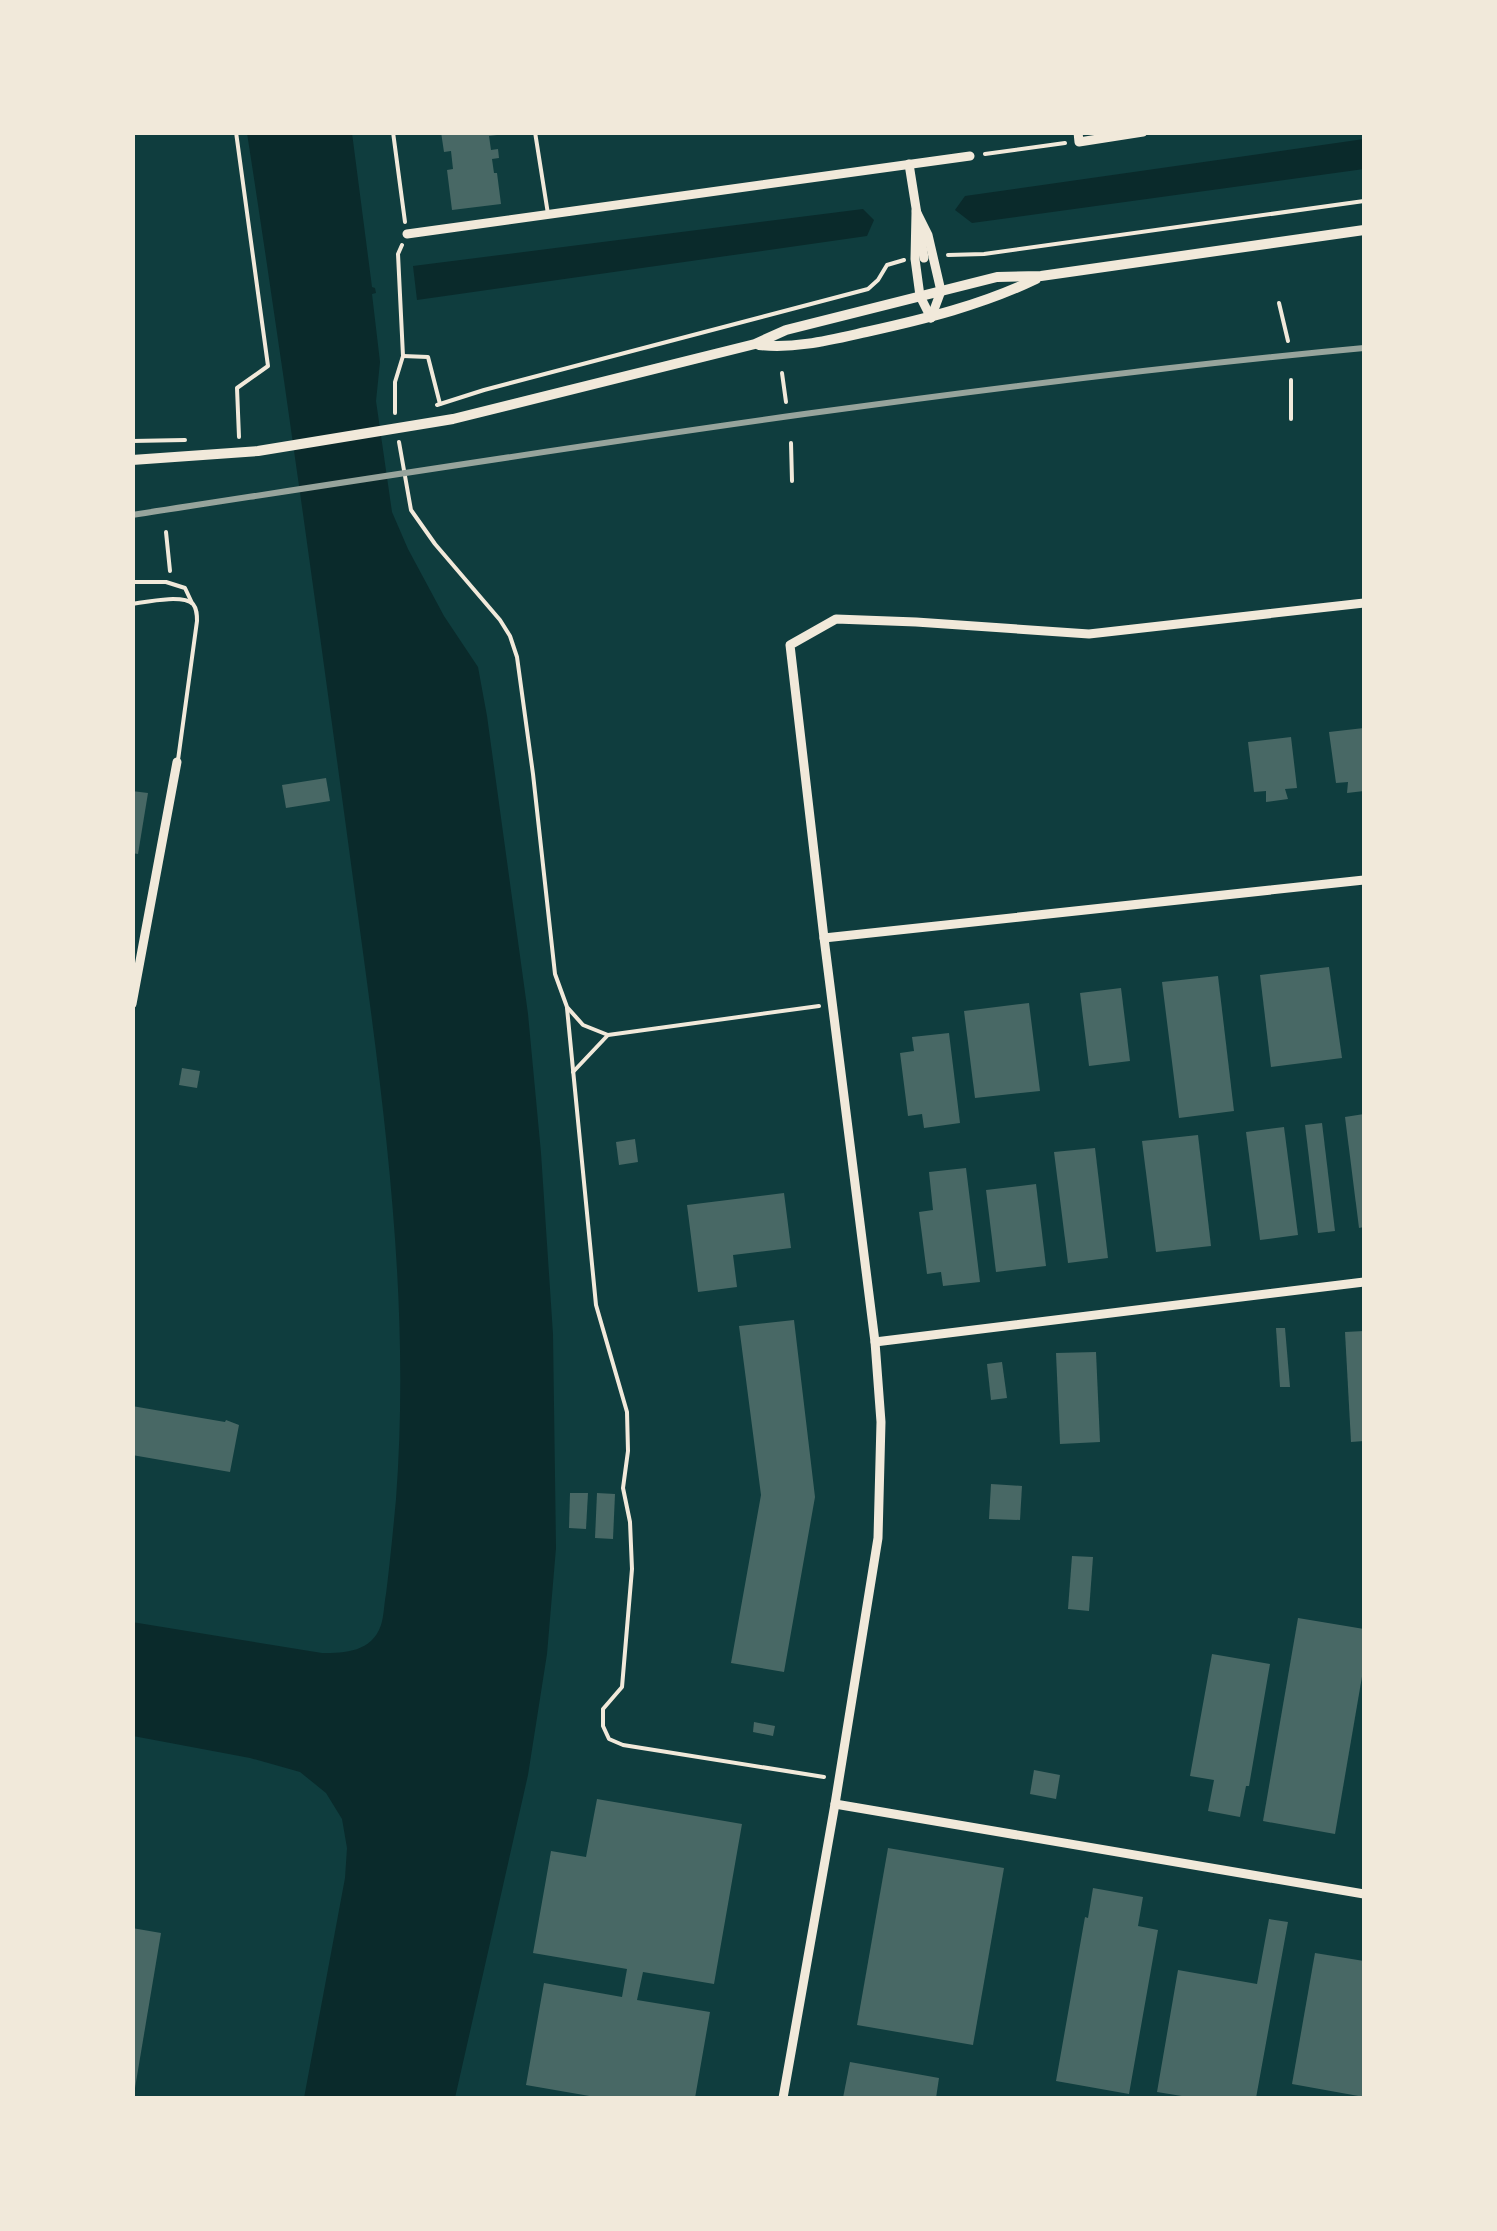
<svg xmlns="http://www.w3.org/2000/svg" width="1497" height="2231" font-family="Jost,sans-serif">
	<rect width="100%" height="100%" fill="#0f3d3e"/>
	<g fill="#0a2a2b">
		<path d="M247,133H352L372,287L375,288L376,293L372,294L380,362L376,401L392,512L408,549L444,616L478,667L487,716L528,1014L541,1153L553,1334L556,1548L547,1654L528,1775L455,2098H304L345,1878L347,1848L342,1819L326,1793L300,1772L250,1758L133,1736L132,1622L322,1653C345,1653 372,1652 381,1625C384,1616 384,1604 386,1594C390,1562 393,1531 396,1499C411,1298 384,1107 357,908C322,649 287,391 247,133Z"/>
		<polygon points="1364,139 1364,169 972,223 955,210 965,196"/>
		<polygon points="863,209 874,220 867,236 417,300 413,266"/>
	</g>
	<g fill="#486865">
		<polygon points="441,132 497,132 497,135 489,136 491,150 498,149 499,158 492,159 494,173 497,173 501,204 452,210 447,170 453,169 451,151 444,152"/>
		<polygon points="1364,728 1364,791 1347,793 1348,782 1336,783 1329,732"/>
		<polygon points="1291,737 1297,788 1285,789 1288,799 1266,802 1266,791 1254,792 1248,742"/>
		<polygon points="326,778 330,801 286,808 282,785"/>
		<polygon points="132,791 148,793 138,854 132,853"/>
		<polygon points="1329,967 1342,1058 1271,1067 1260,975"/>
		<polygon points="1218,976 1234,1111 1179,1118 1162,982"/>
		<polygon points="1121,988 1130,1061 1089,1066 1080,993"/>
		<polygon points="1029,1003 1040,1091 975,1098 964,1011"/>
		<polygon points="949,1033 960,1123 924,1128 922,1114 908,1116 900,1053 914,1051 912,1037"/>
		<polygon points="182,1068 200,1071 197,1088 179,1085"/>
		<polygon points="1364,1114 1364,1227 1359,1228 1345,1117"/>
		<polygon points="1322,1123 1335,1231 1318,1233 1305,1125"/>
		<polygon points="1284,1127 1298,1235 1260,1240 1246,1132"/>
		<polygon points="1198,1135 1211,1246 1156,1252 1142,1141"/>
		<polygon points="635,1139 638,1162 619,1165 616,1142"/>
		<polygon points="1095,1148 1108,1258 1068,1263 1054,1152"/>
		<polygon points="966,1168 980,1282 943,1286 941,1272 927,1274 919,1212 933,1210 929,1172"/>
		<polygon points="1036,1184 1046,1266 996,1272 986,1190"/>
		<polygon points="784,1193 791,1248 733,1255 737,1287 698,1292 687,1205"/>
		<polygon points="794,1320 815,1497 784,1672 731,1663 761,1495 739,1326"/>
		<polygon points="1276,1328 1285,1328 1290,1387 1280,1387"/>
		<polygon points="1364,1331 1364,1441 1351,1442 1345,1332"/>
		<polygon points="1096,1352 1100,1442 1060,1444 1056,1353"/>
		<polygon points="1002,1362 1007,1398 991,1400 987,1364"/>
		<polygon points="132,1406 225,1422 226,1420 239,1425 230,1472 132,1455"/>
		<polygon points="991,1484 1022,1486 1020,1520 989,1519"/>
		<polygon points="570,1493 588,1493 586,1529 569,1528"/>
		<polygon points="597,1493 615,1494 613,1539 595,1538"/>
		<polygon points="1072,1556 1093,1557 1089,1611 1068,1609"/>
		<polygon points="1298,1618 1364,1629 1364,1665 1335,1834 1263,1821"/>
		<polygon points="1212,1654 1270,1664 1249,1786 1246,1786 1240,1817 1208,1811 1214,1780 1190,1776"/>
		<polygon points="754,1722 775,1726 773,1736 753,1732"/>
		<polygon points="1034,1770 1060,1775 1056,1799 1030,1794"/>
		<polygon points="597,1799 742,1824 714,1984 643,1972 637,2000 710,2012 695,2098 601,2098 526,2085 544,1983 622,1997 627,1969 533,1953 551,1851 586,1857"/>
		<polygon points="888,1848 1004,1868 973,2045 857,2025"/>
		<polygon points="1093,1888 1143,1897 1138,1926 1158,1930 1129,2094 1056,2081 1085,1917 1088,1918"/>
		<polygon points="1269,1919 1288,1922 1256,2098 1194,2098 1157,2092 1178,1970 1257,1984"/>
		<polygon points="132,1928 161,1933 135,2088 132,2088"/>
		<polygon points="1315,1953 1364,1961 1364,2097 1292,2084"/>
		<polygon points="850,2062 939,2078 936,2098 843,2098"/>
	</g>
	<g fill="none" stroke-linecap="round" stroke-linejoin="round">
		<g stroke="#f1e9da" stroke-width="4">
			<polyline points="236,132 268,366 237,388 239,437"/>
			<polyline points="393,132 405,222"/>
			<polyline points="985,154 1065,143"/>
			<polyline points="948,255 984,254 1364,201"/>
			<polyline points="1279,303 1288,341"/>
			<polyline points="403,356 428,357 440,404"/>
			<polyline points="782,373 786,402"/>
			<polyline points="437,405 484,390 868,289 878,280 887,265 904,260"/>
			<polyline points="395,413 395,382 403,356 398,254 402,245"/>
			<polyline points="1291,419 1291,380"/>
			<polyline points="132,441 185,440"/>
			<polyline points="399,442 411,510 435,544 500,620 510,636 517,657 533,774 555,974 567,1007 583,1025 608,1035 819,1006"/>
			<polyline points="791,443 792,481"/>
			<polyline points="166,532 170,571"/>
			<polyline points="567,1008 596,1305 627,1412 628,1451 623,1488 630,1522 632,1569 622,1687 603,1709 603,1726 609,1739 623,1745 824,1777"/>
			<polyline points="573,1072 608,1035"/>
		</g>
		<g stroke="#f1e9da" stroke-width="4">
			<polyline points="535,132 548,214"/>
			<polyline points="132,582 166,582 185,588 192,603"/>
			<path d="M132,604C146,602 182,594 193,604C197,609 197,615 197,621L178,760"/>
		</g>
		<g stroke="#f1e9da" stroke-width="9">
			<polyline points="1078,132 1079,142 1143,132"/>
			<polyline points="909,164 924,258"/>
			<polyline points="916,211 928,235 941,291 931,318"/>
			<polyline points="916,213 915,259 920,296 931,318"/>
			<polyline points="407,234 970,156"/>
			<polyline points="824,938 1364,880"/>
			<polyline points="132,1004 177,762"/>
			<polyline points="875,1342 1364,1282"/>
			<polyline points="835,1804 1364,1894"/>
			<polyline points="783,2098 835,1804 878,1538 881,1422 875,1342 824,938 790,645 836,619 916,622 1089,634 1364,603"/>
		</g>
		<g stroke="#f1e9da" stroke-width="10">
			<path d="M759,345C795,349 830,340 866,332C925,319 982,305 1036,279"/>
			<polyline points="132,460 258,451 453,419 755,344 786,330 997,277 1041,276 1364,230"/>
		</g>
		<path stroke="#97a49c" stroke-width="6" d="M132,515C542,452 952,386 1364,348"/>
	</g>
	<rect width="1497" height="2231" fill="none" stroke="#f1e9da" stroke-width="270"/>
</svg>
